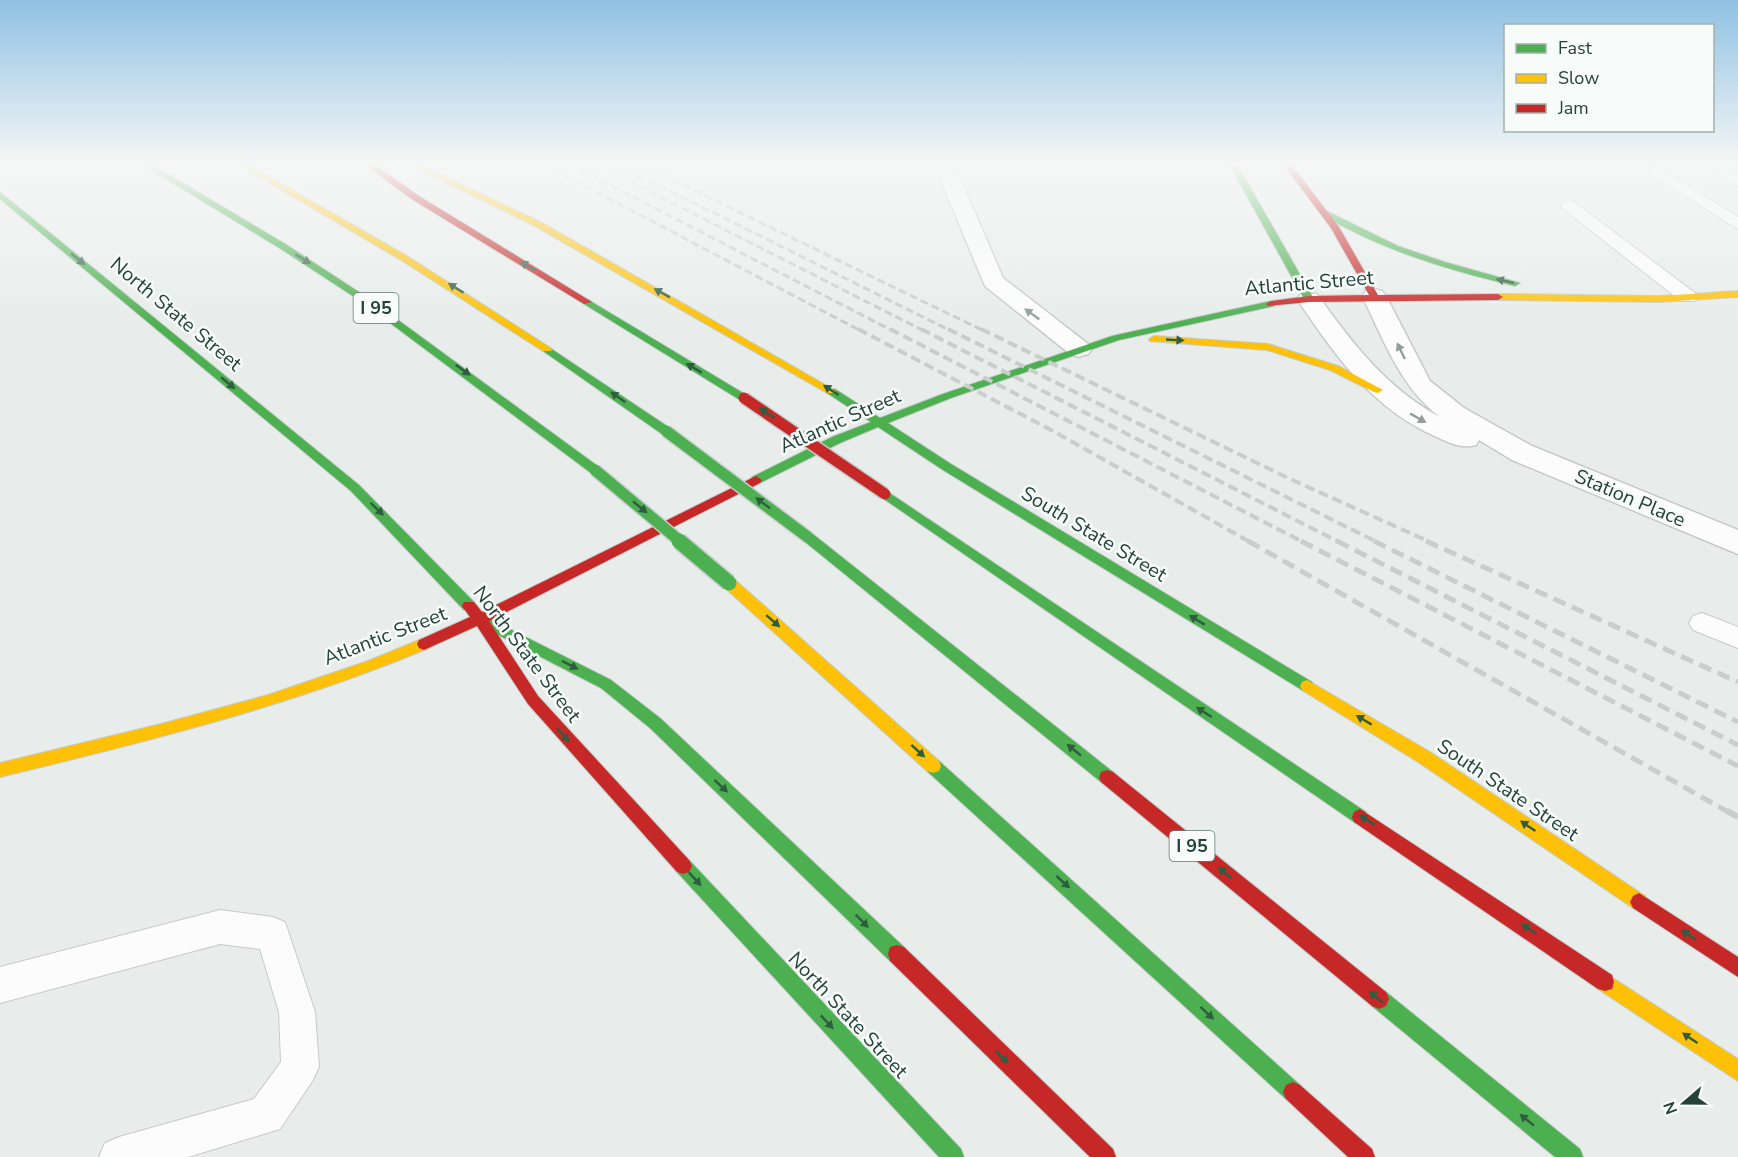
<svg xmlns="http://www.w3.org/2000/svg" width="1738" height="1157" font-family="'Nunito Sans',sans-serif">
	<rect width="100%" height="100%" fill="#e8edeb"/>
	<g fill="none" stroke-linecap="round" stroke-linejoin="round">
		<defs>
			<g id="lane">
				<polygon points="1634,164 1652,164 1738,217 1738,229"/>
				<polygon points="1702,164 1720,164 1738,175 1738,186"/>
				<polygon points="1568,200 1574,202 1695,293 1697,297 1695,301 1681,301 1562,208 1560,205"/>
				<polygon points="1702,613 1738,627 1738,648 1693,630 1689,623 1693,616"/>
				<polygon points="220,910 273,917 285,922 315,1012 319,1067 313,1080 280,1129 188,1157 99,1157 105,1143 119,1137 254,1099 281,1062 279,1012 260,949 220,944 0,1003 0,967"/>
			</g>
			<g id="street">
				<polygon points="934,164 954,164 1003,278 1088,344 1092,349 1088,354 1079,357 1070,354 985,286"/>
				<path d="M1374,289L1382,291L1386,296L1430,381L1464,408L1532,446L1738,530V554L1512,460L1479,440L1476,445C1461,449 1450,443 1437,437C1372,409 1335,355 1297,299L1301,294H1317C1352,343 1386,388 1440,417C1400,387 1384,340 1362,296L1366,291Z"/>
			</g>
			<g id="fast">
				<polygon points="141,164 151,164 287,245 368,298 599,467 601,470 599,473 591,473 362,302 281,249"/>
				<polygon points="1229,164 1237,164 1314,299 1312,301 1304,299"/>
				<polygon points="0,192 359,485 474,602 476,606 474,610 464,610 351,491 0,199"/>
				<path d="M1327,211L1398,246L1445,262L1520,283L1515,286C1448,270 1384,251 1324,216L1323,214Z"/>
				<polygon points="587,299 748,396 750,398 744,401 740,400 584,304 582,302"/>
				<polygon points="1271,301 1276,304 1274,306 1119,340 951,398 888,423 951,464 1312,682 1314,686 1312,690 1307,692 1302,690 943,470 878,427 840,443 760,483 756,484 750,480 752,477 832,437 871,422 827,393 827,389 835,389 880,418 943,394 1112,336"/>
				<polygon points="547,346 670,428 672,431 670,434 662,434 543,351 543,347"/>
				<polygon points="885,490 1366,812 1368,817 1366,822 1360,825 1354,822 881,497 879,494 881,491"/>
				<polygon points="809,533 814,535 1113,772 1115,777 1113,782 1107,784 1101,782 804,541 803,538 804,535"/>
				<polygon points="480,614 611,680 660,718 904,947 906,954 904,961 897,963 890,961 650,728 601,688 475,623 473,619 475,615"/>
				<polygon points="933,759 939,761 1300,1085 1303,1092 1300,1099 1293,1102 1286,1099 927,771 925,766 927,761"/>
				<polygon points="683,858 689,860 961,1149 964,1157 939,1157 677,872 674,866 677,860"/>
				<polygon points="1379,989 1386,992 1580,1149 1583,1157 1555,1157 1372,1006 1369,999 1372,992"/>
			</g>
			<g id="slow">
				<polygon points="237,164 247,164 407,256 552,349 551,351 543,351 401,260"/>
				<polygon points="407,164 418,164 539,221 836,391 835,393 827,393 533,225"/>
				<polygon points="1738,291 1738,297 1659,302 1498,300 1493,297 1498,294 1659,296"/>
				<polygon points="1154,336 1268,344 1338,366 1383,390 1378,393 1374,392 1330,370 1267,350 1150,341 1149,339"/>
				<polygon points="729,578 734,579 939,761 941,766 939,771 933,773 927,771 724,587 722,583 724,579"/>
				<path d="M424,638L429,640L431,644L429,648C290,706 146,742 0,777V763L161,724L268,695L368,661Z"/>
				<polygon points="1307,680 1430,752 1645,896 1648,902 1645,908 1639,911 1633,908 1418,762 1302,690 1300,686 1302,682"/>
				<polygon points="1605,973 1738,1059 1738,1081 1598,989 1596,982 1598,975"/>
			</g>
			<g id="jam">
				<polygon points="364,164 374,164 419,196 592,302 584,304 413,200"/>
				<polygon points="1283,164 1291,164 1339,227 1378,295 1498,294 1503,297 1498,300 1309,302 1268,306 1266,304 1271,301 1309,296 1369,295 1331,228"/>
				<polygon points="756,476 762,480 760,483 489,621 538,696 689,860 692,866 689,872 683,874 677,872 528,704 477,626 424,650 419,648 417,644 419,640 470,617 462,606 464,602 474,602 482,612"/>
				<polygon points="1107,770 1113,772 1386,992 1389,999 1386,1006 1379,1009 1372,1006 1101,782 1099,777 1101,772"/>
				<polygon points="1360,809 1612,975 1614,982 1612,989 1605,991 1598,989 1354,822 1352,817 1354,812"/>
				<polygon points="1639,893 1738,957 1738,977 1633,908 1630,902 1633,896"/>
				<polygon points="897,945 904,947 1113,1149 1116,1157 1090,1157 890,961 888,954 890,947"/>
				<polygon points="1293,1082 1300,1085 1372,1149 1375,1157 1348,1157 1286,1099 1283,1092 1286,1085"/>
			</g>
		</defs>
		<use href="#lane" stroke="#c5cac8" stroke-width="2"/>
		<use href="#street" stroke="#c5cac8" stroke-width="3"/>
		<use href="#fast" stroke="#c3cbc8" stroke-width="2"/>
		<use href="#slow" stroke="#c3cbc8" stroke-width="2"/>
		<use href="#jam" stroke="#c3cbc8" stroke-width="2"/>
		<use href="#lane" fill="#fcfcfc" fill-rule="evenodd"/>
		<use href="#street" fill="#fcfcfc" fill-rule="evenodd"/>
		<use href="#fast" fill="#4caf50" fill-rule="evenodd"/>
		<use href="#slow" fill="#ffc107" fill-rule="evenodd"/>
		<use href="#jam" fill="#c62828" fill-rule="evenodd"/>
		<g stroke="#c9cdcc" stroke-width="3" stroke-dasharray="8 4" stroke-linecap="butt">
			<polyline points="543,164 861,331"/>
			<polyline points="569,164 893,331"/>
			<polyline points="596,164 924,331"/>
			<polyline points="616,164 951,331"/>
			<polyline points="640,164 984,331"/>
		</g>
		<g stroke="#c9cdcc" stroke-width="4" stroke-dasharray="10 5" stroke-linecap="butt">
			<polyline points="858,329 1053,431 1250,542"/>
			<polyline points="890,329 1303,542"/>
			<polyline points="921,329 1339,542"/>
			<polyline points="948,329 1377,542"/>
			<polyline points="981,329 1288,478 1430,542"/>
		</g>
		<g stroke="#c9cdcc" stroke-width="5" stroke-dasharray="13 7" stroke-linecap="butt">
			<polyline points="1248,541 1730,813"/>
			<polyline points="1301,541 1738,766"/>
			<polyline points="1337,541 1738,745"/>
			<polyline points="1374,541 1738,722"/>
			<polyline points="1426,541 1738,682"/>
		</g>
		<polyline stroke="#c9cdcc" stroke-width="6" stroke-dasharray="16 8" stroke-linecap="butt" points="1727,811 1738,817"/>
		<defs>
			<g id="fast-bridge-far1">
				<polyline points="666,431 809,538"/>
				<polyline points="595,470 681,542"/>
			</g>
			<polyline id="fast-bridge" points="679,541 729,583"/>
			<polyline id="jam-bridge" points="744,398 885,494"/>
		</defs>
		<use href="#fast-bridge-far1" stroke="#c3ccc9" stroke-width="14" stroke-linecap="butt"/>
		<use href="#fast-bridge" stroke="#c3ccc9" stroke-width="18" stroke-linecap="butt"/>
		<use href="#jam-bridge" stroke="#c3ccc9" stroke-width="14" stroke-linecap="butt"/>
		<use href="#fast-bridge-far1" stroke="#4caf50" stroke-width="11"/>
		<use href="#fast-bridge" stroke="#4caf50" stroke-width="15"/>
		<use href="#jam-bridge" stroke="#c62828" stroke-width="11"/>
	</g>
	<defs><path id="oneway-solid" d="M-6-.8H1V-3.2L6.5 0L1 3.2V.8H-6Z" transform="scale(1.5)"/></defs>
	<g fill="#2e5d40">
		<use href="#oneway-solid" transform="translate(78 259) rotate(40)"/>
		<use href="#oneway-solid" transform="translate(303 259) rotate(32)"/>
		<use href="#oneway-solid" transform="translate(528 266) rotate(-149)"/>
		<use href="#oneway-solid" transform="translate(1505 281) rotate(-167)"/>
		<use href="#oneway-solid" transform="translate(456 288) rotate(-148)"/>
		<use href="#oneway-solid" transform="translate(662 293) rotate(-151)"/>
		<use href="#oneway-solid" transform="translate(1175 340) rotate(3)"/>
		<use href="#oneway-solid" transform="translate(694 368) rotate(-149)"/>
		<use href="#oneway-solid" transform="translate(463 370) rotate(36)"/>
		<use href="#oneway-solid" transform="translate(228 383) rotate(40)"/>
		<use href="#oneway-solid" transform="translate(831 390) rotate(-147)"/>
		<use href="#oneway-solid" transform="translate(618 397) rotate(-145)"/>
		<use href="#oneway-solid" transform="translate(767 413) rotate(-147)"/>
		<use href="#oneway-solid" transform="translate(763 503) rotate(-143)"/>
		<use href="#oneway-solid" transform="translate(640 507) rotate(39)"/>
		<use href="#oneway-solid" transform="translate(377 509) rotate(44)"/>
		<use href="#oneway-solid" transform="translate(1197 620) rotate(-149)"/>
		<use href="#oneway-solid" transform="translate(773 621) rotate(41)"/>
		<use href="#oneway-solid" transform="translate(570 665) rotate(27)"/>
		<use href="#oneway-solid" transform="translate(1204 712) rotate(-147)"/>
		<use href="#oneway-solid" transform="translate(1364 720) rotate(-149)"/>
		<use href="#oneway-solid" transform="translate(563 735) rotate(49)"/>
		<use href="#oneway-solid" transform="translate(1074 750) rotate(-141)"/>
		<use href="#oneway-solid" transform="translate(918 751) rotate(42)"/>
		<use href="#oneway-solid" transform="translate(721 786) rotate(43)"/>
		<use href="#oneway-solid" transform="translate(1367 820) rotate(-146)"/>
		<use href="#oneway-solid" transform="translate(1528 826) rotate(-146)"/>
		<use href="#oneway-solid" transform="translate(1225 873) rotate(-141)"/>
		<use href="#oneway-solid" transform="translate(695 879) rotate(47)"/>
		<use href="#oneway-solid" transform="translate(1063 882) rotate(42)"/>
		<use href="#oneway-solid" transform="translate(862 921) rotate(45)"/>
		<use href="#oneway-solid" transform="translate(1529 929) rotate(-146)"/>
		<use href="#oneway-solid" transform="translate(1689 935) rotate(-146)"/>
		<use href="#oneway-solid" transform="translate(1376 997) rotate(-141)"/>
		<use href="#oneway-solid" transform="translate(1207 1013) rotate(43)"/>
		<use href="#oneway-solid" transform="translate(827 1022) rotate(47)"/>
		<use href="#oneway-solid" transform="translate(1690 1038) rotate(-146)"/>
		<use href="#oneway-solid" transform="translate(1002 1057) rotate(44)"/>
		<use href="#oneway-solid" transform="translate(1527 1120) rotate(-141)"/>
	</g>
	<g fill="#909f9b">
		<use href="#oneway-solid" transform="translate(1032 314) rotate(-144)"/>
		<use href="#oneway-solid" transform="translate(1401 351) rotate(-116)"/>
		<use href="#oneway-solid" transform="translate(1418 418) rotate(29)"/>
	</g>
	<linearGradient id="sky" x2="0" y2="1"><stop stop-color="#8fc1e3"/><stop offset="0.5" stop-color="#f5f7f6"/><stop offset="1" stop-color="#f5f7f6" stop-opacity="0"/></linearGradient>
	<rect width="1738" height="326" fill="url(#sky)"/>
	<g text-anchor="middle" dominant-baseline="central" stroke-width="5" stroke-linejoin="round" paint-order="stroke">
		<g fill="#f7fbf9" stroke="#637a73" stroke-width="1.5">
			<rect x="353.5" y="293" width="45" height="30" rx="4.5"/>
			<rect x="1169.5" y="831" width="45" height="30" rx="4.5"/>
		</g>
		<g font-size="18" font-weight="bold" fill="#24423a">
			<text x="376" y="308">I 95</text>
			<text x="1192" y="846">I 95</text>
		</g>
		<g font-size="20" fill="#24423a" stroke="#f7fbf9">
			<text transform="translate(1309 283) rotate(-5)">Atlantic Street</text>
			<text transform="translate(176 314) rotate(40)">North State Street</text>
			<text transform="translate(840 421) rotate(-24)">Atlantic Street</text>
			<text transform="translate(1630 498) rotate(23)">Station Place</text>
			<text transform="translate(1094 534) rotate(31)">South State Street</text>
			<text transform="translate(385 636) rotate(-21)">Atlantic Street</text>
			<text transform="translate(527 654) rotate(53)">North State Street</text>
			<text transform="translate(1508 790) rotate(34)">South State Street</text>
			<text transform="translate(848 1015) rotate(47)">North State Street</text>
		</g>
	</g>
	<rect x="1504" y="24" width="210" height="108" fill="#f7fbf9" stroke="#a3b1ad" stroke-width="1.5"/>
	<rect x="1516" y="44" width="30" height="9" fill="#4caf50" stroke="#a3b1ad" stroke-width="1.5"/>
	<text x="1558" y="54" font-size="18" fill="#24423a">Fast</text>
	<rect x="1516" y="74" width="30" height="9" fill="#ffc107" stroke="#a3b1ad" stroke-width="1.5"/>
	<text x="1558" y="84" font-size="18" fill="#24423a">Slow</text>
	<rect x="1516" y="104" width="30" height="9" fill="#c62828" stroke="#a3b1ad" stroke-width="1.5"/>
	<text x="1558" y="114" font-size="18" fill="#24423a">Jam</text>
	<g transform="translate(1684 1103) rotate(250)" stroke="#f7fbf9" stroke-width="4.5" paint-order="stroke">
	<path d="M0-4.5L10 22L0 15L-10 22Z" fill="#24423a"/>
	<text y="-9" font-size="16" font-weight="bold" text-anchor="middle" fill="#24423a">N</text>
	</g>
</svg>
